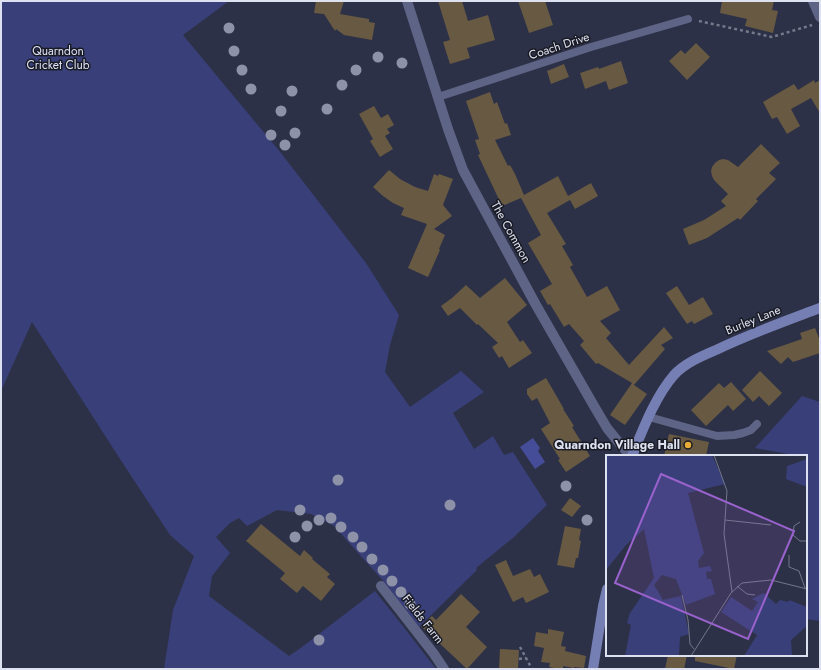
<svg xmlns="http://www.w3.org/2000/svg" width="821" height="670" font-family="Jost,sans-serif">
	<rect width="100%" height="100%" fill="#2d3147"/>
	<g fill="#393f78">
		<polygon points="1,1 229,1 183,35 281,153 366,263 399,315 390,345 385,372 410,407 461,371 484,392 453,413 474,449 493,436 504,455 513,452 547,505 514,537 476,568 477,570 419,627 385,583 334,526 311,514 277,510 247,526 239,518 230,523 216,537 230,553 212,576 209,596 289,656 302,647 375,591 406,630 436,669 164,669 173,610 194,556 170,535 120,459 32,322 1,391"/>
		<polygon points="802,396 820,402 820,621 806,619 806,456 793,456 793,455 755,448"/>
	</g>
	<polygon fill="#464d98" points="533,438 540,448 538,451 545,462 535,469 520,447"/>
	<g fill="#675942">
		<polygon points="316,1 344,1 340,14 369,19 369,22 375,23 372,40 344,35 336,29 335,31 324,14 314,13"/>
		<polygon points="438,1 462,1 468,21 488,15 495,40 467,48 470,58 450,64 443,42 450,40"/>
		<polygon points="518,1 545,1 553,25 529,33"/>
		<polygon points="722,1 774,1 772,10 778,11 773,33 745,26 747,19 720,13"/>
		<polygon points="696,43 710,57 687,80 669,61 681,50 685,54"/>
		<polygon points="621,61 628,83 609,90 606,81 585,89 580,73 598,67 599,69"/>
		<polygon points="564,64 569,77 551,84 547,71"/>
		<polygon points="814,80 815,83 820,80 820,113 811,98 791,109 800,126 787,134 777,117 772,119 763,102 794,84 798,90"/>
		<polygon points="490,92 494,104 497,102 505,124 507,123 511,135 495,140 508,166 510,165 515,174 524,195 558,176 568,196 591,183 598,196 575,209 570,200 547,213 566,244 562,246 573,265 570,267 587,297 607,286 620,310 600,321 611,333 606,338 629,365 664,327 673,338 661,345 665,349 634,385 647,394 625,425 610,415 632,383 598,363 596,364 580,345 584,341 569,324 564,327 550,304 548,305 540,291 552,284 528,243 541,235 521,198 502,206 478,155 480,154 475,140 479,139 466,101"/>
		<polygon points="374,106 381,118 388,114 394,125 387,129 390,133 385,136 393,149 380,157 370,141 373,139 359,114"/>
		<polygon points="761,144 780,163 769,173 776,179 756,199 758,201 740,220 738,218 707,238 689,245 683,229 704,220 726,206 721,201 728,194 714,180 712,176 711,171 712,167 715,163 719,160 723,159 728,160 738,167"/>
		<polygon points="389,170 400,179 415,187 428,191 434,174 438,176 439,174 453,179 443,205 452,216 434,229 445,235 439,249 440,250 428,277 408,268 427,224 401,215 404,208 393,203 383,196 373,187"/>
		<polygon points="505,278 527,305 507,322 520,342 523,340 532,353 509,368 502,356 499,358 492,347 498,343 478,324 477,325 460,308 448,316 441,306 452,298 466,285 480,298"/>
		<polygon points="677,286 689,305 703,297 713,314 694,324 692,321 687,324 666,293"/>
		<polygon points="815,328 820,341 820,353 793,362 788,357 781,364 767,351 802,339 800,333"/>
		<polygon points="760,371 782,393 769,406 759,396 753,402 742,390"/>
		<polygon points="546,378 564,409 563,409 574,426 572,427 590,456 566,472 558,460 560,459 541,429 550,423 537,398 532,401 527,394 527,389"/>
		<polygon points="731,382 746,399 733,411 728,405 706,426 691,410 719,383 724,388"/>
		<polygon points="669,434 709,442 706,456 664,456"/>
		<polygon points="570,498 581,506 572,517 561,510"/>
		<polygon points="261,524 300,556 304,550 313,558 312,559 330,574 327,577 335,584 321,601 303,586 297,593 280,579 285,573 246,541"/>
		<polygon points="565,526 581,529 579,540 581,541 578,558 576,558 574,568 557,565"/>
		<polygon points="506,560 513,576 530,569 534,577 540,574 549,592 526,603 523,597 513,602 495,565"/>
		<polygon points="461,594 480,612 466,627 487,647 467,669 421,626 432,616 436,620"/>
		<polygon points="548,629 564,632 561,646 566,647 565,651 586,656 584,668 574,667 574,668 563,666 563,669 559,669 549,667 550,663 541,662 544,648 534,646 536,632 548,634"/>
		<polygon points="500,649 519,650 518,669 499,669"/>
		<polygon points="668,655 687,655 684,669 665,669"/>
		<polygon points="695,655 737,655 734,669 695,661"/>
	</g>
	<g fill="none" stroke-linecap="round" stroke-linejoin="round">
		<g stroke="#76798c" stroke-width="2.5" stroke-dasharray="3 3" stroke-linecap="butt">
			<polyline points="699,21 772,37 812,25"/>
			<polyline points="520,647 532,669"/>
			<polyline points="519,659 526,658"/>
		</g>
		<g stroke="#5e6486" stroke-width="8">
			<polyline points="438,97 591,47 688,19"/>
			<polyline points="649,417 717,436 734,435 743,433 751,430 757,424"/>
		</g>
		<g stroke="#5e6486" stroke-width="10">
			<polyline points="407,1 448,129 463,170 536,305 594,406 607,428 620,444 631,456"/>
			<polyline points="813,1 820,17"/>
			<polyline points="381,586 434,654 444,669"/>
		</g>
		<g stroke="#767fb4" stroke-width="10">
			<path d="M632,456C643,429 655,397 674,375C685,363 702,356 716,350C747,335 780,323 812,311L820,308"/>
			<polyline points="593,669 603,606 607,589"/>
		</g>
	</g>
	<g fill="#8e92a8">
		<circle cx="229" cy="28" r="5.5"/>
		<circle cx="234" cy="51" r="5.5"/>
		<circle cx="378" cy="57" r="5.5"/>
		<circle cx="402" cy="63" r="5.5"/>
		<circle cx="242" cy="70" r="5.5"/>
		<circle cx="356" cy="70" r="5.5"/>
		<circle cx="342" cy="85" r="5.5"/>
		<circle cx="251" cy="89" r="5.5"/>
		<circle cx="292" cy="91" r="5.5"/>
		<circle cx="327" cy="109" r="5.5"/>
		<circle cx="281" cy="111" r="5.5"/>
		<circle cx="295" cy="133" r="5.5"/>
		<circle cx="271" cy="135" r="5.5"/>
		<circle cx="285" cy="145" r="5.5"/>
		<circle cx="338" cy="480" r="5.5"/>
		<circle cx="566" cy="486" r="5.5"/>
		<circle cx="450" cy="505" r="5.5"/>
		<circle cx="300" cy="510" r="5.5"/>
		<circle cx="331" cy="518" r="5.5"/>
		<circle cx="319" cy="520" r="5.5"/>
		<circle cx="587" cy="520" r="5.5"/>
		<circle cx="307" cy="526" r="5.5"/>
		<circle cx="341" cy="527" r="5.5"/>
		<circle cx="295" cy="537" r="5.5"/>
		<circle cx="353" cy="537" r="5.5"/>
		<circle cx="362" cy="547" r="5.5"/>
		<circle cx="372" cy="559" r="5.5"/>
		<circle cx="383" cy="570" r="5.5"/>
		<circle cx="392" cy="581" r="5.5"/>
		<circle cx="401" cy="592" r="5.5"/>
		<circle cx="410" cy="604" r="5.5"/>
		<circle cx="319" cy="640" r="5.5"/>
	</g>
	<circle fill="#e8ab37" stroke="#181a24" stroke-width="1.5" cx="688" cy="445" r="4"/>
	<g text-anchor="middle" dominant-baseline="central" stroke-width="3" stroke-linejoin="round" paint-order="stroke">
		<g font-size="12" fill="#dee1ef" stroke="#181a24">
			<text transform="translate(559 46) rotate(-18)">Coach Drive</text>
			<text transform="translate(511 232) rotate(61)">The Common</text>
			<text transform="translate(753 320) rotate(-22)">Burley Lane</text>
			<text transform="translate(423 619) rotate(52)">Fields Farm</text>
		</g>
		<g font-size="12" fill="#dde1f7" stroke="#181a24">
			<text x="58" y="51">Quarndon<tspan x="58" dy="14">Cricket Club</tspan></text>
		</g>
		<g font-size="12" font-weight="bold" fill="#dee1ef" stroke="#181a24" text-anchor="end">
			<text x="680" y="445">Quarndon Village Hall</text>
		</g>
	</g>
	<g transform="translate(606 455)">
		<rect width="201" height="201" fill="#2d3147"/>
		<path d="M0,0H106L119,29L82,38L98,98L92,106L93,113L104,111L106,116L100,117L101,124H105L109,139L80,150L70,124L56,120L48,130L57,145L75,141L83,179L74,182L73,200L19,201L25,170L21,168L24,158L48,123L38,74L20,90L0,115ZM201,4V32L180,24L181,11ZM158,138L170,149L174,145L182,147L183,145L201,152V171L185,185L186,201H138L151,180L115,157L125,142L146,156L152,147L146,144Z" fill="#393f78"/>
		<path fill="none" stroke="#74778a" stroke-width="1" d="M108,0L121,36L118,79L126,137M119,65L165,70M194,67L188,71L187,80L194,86H201M183,100V112L193,116L199,133M131,131L141,139L149,140M76,140L82,165L84,189L88,194M85,201L125,138L136,128L165,125L201,134"/>
		<path fill="#9962cd" fill-opacity="0.15" stroke="#9962cd" stroke-width="2" d="M55,19L188,76L142,184L9,128Z"/>
		<rect width="201" height="201" fill="none" stroke="#dee1ef" stroke-width="2"/>
	</g>
	<rect width="821" height="670" fill="none" stroke="#dee1ef" stroke-width="4"/>
</svg>
